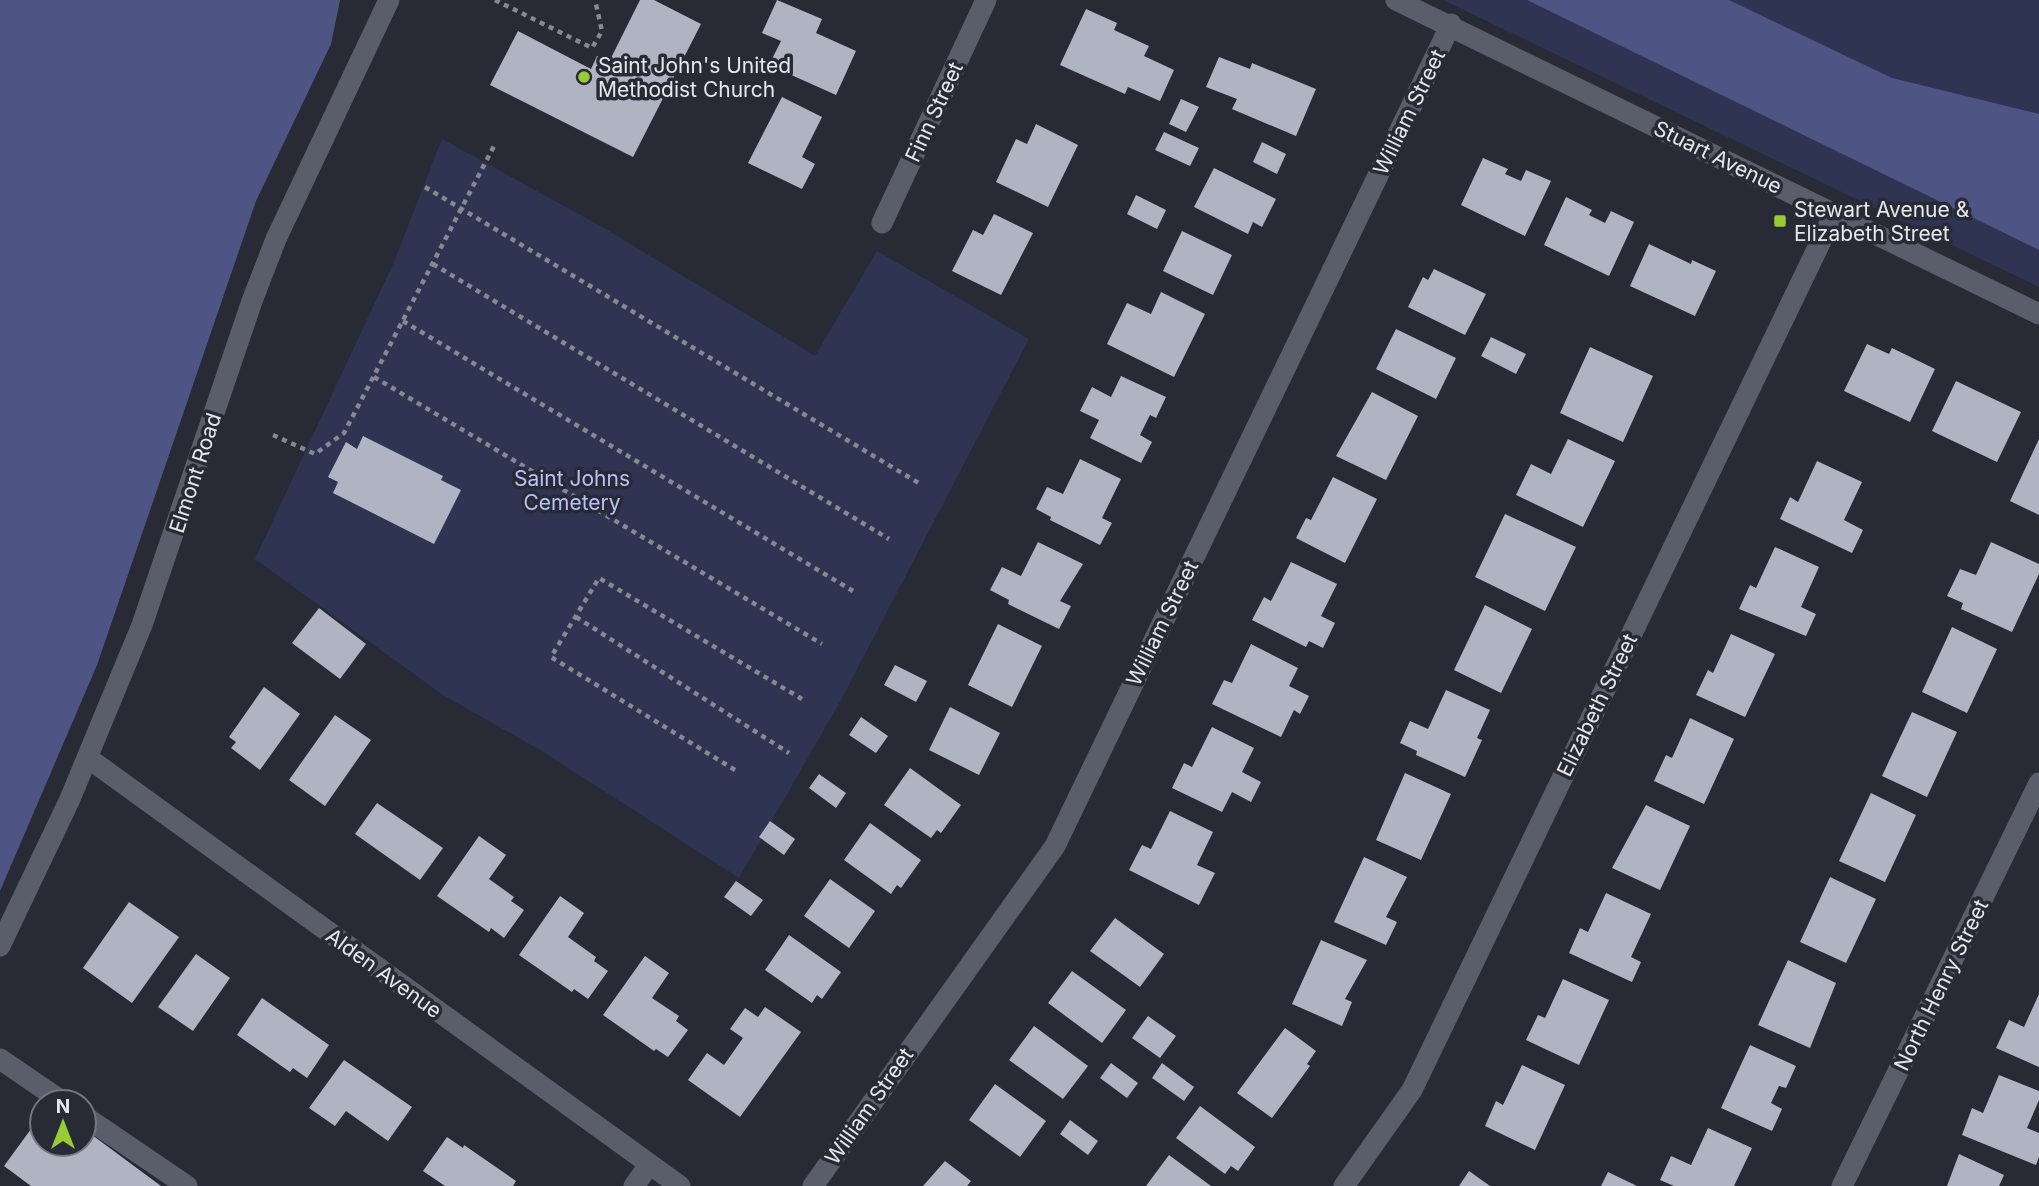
<svg xmlns="http://www.w3.org/2000/svg" width="2039" height="1186" font-family="Inter,sans-serif">
	<rect width="100%" height="100%" fill="#282b36"/>
	<g fill="#2f3452">
		<polygon points="1443,0 2039,0 2039,287"/>
		<polygon points="442,139 604,228 815,356 877,251 1029,339 841,700 739,878 542,751 443,695 255,559 394,262"/>
	</g>
	<g fill="#4e5584">
		<polygon points="0,0 340,0 331,44 256,201 97,665 0,891"/>
		<polygon points="1527,0 1729,0 1892,78 2039,114 2039,250"/>
	</g>
	<g fill="#b0b3c2">
		<polygon points="640,0 654,0 701,24 633,157 490,85 518,31 591,69 597,56 609,62"/>
		<polygon points="777,0 822,19 816,33 856,51 836,95 769,65 781,41 762,33"/>
		<polygon points="1086,9 1117,23 1114,30 1149,46 1144,56 1174,70 1160,101 1128,87 1125,94 1060,65"/>
		<polygon points="1219,57 1250,69 1252,63 1316,89 1296,136 1232,109 1237,99 1206,87"/>
		<polygon points="782,97 822,117 802,157 815,164 802,189 748,163"/>
		<polygon points="1181,99 1199,107 1186,132 1169,124"/>
		<polygon points="1036,124 1078,145 1048,207 996,182 1016,139 1027,144"/>
		<polygon points="1164,132 1199,148 1190,166 1155,150"/>
		<polygon points="1262,142 1286,154 1277,174 1253,162"/>
		<polygon points="1483,158 1508,169 1505,174 1521,181 1526,170 1551,181 1525,236 1461,205"/>
		<polygon points="1214,168 1276,199 1262,227 1253,222 1248,234 1194,207"/>
		<polygon points="1136,195 1166,210 1157,229 1127,214"/>
		<polygon points="1566,197 1592,210 1589,215 1605,223 1611,211 1634,222 1609,276 1544,245"/>
		<polygon points="994,214 1033,233 1001,295 952,271 973,230 983,235"/>
		<polygon points="1182,231 1232,255 1213,295 1163,271"/>
		<polygon points="1649,244 1691,264 1692,260 1716,271 1695,316 1630,286"/>
		<polygon points="1434,269 1486,294 1465,335 1408,307 1423,277 1428,280"/>
		<polygon points="1161,292 1205,314 1174,377 1107,344 1127,303 1151,314"/>
		<polygon points="1396,329 1456,358 1436,399 1376,369"/>
		<polygon points="1491,337 1526,354 1516,374 1481,356"/>
		<polygon points="1867,344 1889,354 1892,348 1935,369 1910,422 1844,391"/>
		<polygon points="1590,347 1653,376 1623,442 1560,413"/>
		<polygon points="1121,376 1166,397 1156,418 1150,415 1140,435 1152,442 1141,463 1090,438 1099,420 1080,411 1092,387 1111,397"/>
		<polygon points="1956,381 2021,412 1997,462 1932,431"/>
		<polygon points="1372,392 1418,416 1386,480 1336,456"/>
		<polygon points="363,436 443,476 441,480 461,490 434,544 333,493 338,482 328,477 346,442 357,449"/>
		<polygon points="1568,439 1615,461 1583,527 1516,495 1531,464 1551,474"/>
		<polygon points="2039,439 2039,515 2010,501"/>
		<polygon points="1080,459 1121,479 1102,518 1112,523 1100,545 1050,520 1051,517 1036,509 1047,487 1063,494"/>
		<polygon points="1817,461 1862,482 1844,520 1863,530 1852,553 1780,519 1790,497 1798,502"/>
		<polygon points="1333,477 1377,499 1345,563 1296,538 1306,518 1311,520"/>
		<polygon points="1505,514 1576,547 1545,611 1475,577"/>
		<polygon points="1038,542 1083,564 1060,601 1071,606 1059,629 1008,604 1009,600 990,590 1002,567 1021,576"/>
		<polygon points="1991,542 2039,564 2039,574 2012,632 1961,609 1963,603 1947,596 1960,569 1976,575"/>
		<polygon points="1775,547 1819,567 1801,607 1816,614 1806,636 1739,609 1750,585 1756,588"/>
		<polygon points="1291,562 1337,584 1321,616 1335,623 1323,648 1309,641 1306,647 1252,620 1264,597 1271,601"/>
		<polygon points="1485,605 1532,629 1501,693 1454,670"/>
		<polygon points="319,608 366,644 340,679 292,643"/>
		<polygon points="998,624 1042,646 1012,707 968,685"/>
		<polygon points="1952,627 1997,649 1967,713 1922,692"/>
		<polygon points="1731,634 1775,654 1745,717 1696,695 1708,670 1713,673"/>
		<polygon points="1251,644 1298,668 1289,686 1309,696 1300,714 1294,710 1281,737 1212,704 1224,680 1232,683"/>
		<polygon points="895,665 927,681 916,702 884,685"/>
		<polygon points="264,687 300,714 260,770 231,748 236,742 229,737"/>
		<polygon points="1446,690 1490,710 1477,738 1482,740 1465,777 1416,755 1417,751 1400,743 1410,721 1428,729"/>
		<polygon points="950,707 1000,733 979,775 929,750"/>
		<polygon points="1912,712 1957,732 1927,797 1882,776"/>
		<polygon points="335,715 371,740 325,806 289,780"/>
		<polygon points="861,717 888,736 876,753 849,735"/>
		<polygon points="1690,718 1734,739 1704,804 1654,781 1666,755 1672,758"/>
		<polygon points="1212,727 1254,748 1242,772 1261,782 1251,802 1232,792 1222,812 1172,788 1184,763 1192,767"/>
		<polygon points="910,768 961,805 941,833 937,830 931,838 884,805"/>
		<polygon points="1405,773 1451,794 1421,860 1376,840"/>
		<polygon points="819,774 846,793 836,808 809,788"/>
		<polygon points="1871,793 1916,815 1885,882 1839,861"/>
		<polygon points="377,803 443,848 420,880 355,834"/>
		<polygon points="1646,805 1690,826 1660,890 1612,868"/>
		<polygon points="1170,811 1213,832 1197,865 1215,873 1199,905 1129,870 1142,845 1151,849"/>
		<polygon points="770,821 795,839 784,855 759,837"/>
		<polygon points="870,823 921,860 901,888 897,885 891,894 844,860"/>
		<polygon points="479,836 506,855 489,879 514,897 511,901 524,910 504,938 491,928 489,932 437,896"/>
		<polygon points="1364,857 1407,877 1386,917 1397,922 1386,945 1334,922"/>
		<polygon points="1830,877 1876,899 1846,963 1800,942"/>
		<polygon points="830,879 875,911 849,948 804,916"/>
		<polygon points="736,881 763,900 751,916 724,897"/>
		<polygon points="1606,893 1651,914 1631,957 1641,962 1632,982 1569,953 1580,928 1588,932"/>
		<polygon points="560,896 584,913 568,937 596,957 594,961 608,971 588,999 574,989 572,992 519,955"/>
		<polygon points="129,902 179,937 132,1003 83,968"/>
		<polygon points="1115,918 1164,954 1140,987 1090,951"/>
		<polygon points="789,935 841,972 822,999 817,995 812,1003 765,970"/>
		<polygon points="1321,940 1367,960 1345,999 1352,1002 1342,1026 1292,1004"/>
		<polygon points="196,954 230,978 193,1031 158,1007"/>
		<polygon points="645,956 669,973 652,998 679,1016 676,1021 688,1030 668,1057 656,1049 654,1051 603,1015"/>
		<polygon points="1788,960 1836,983 1810,1048 1758,1025"/>
		<polygon points="1072,971 1126,1010 1102,1043 1048,1003"/>
		<polygon points="1563,979 1609,1000 1579,1065 1526,1040 1538,1015 1545,1018"/>
		<polygon points="2039,994 2039,1067 1996,1048 2009,1020 2024,1027"/>
		<polygon points="262,998 329,1045 307,1078 293,1068 290,1072 237,1035"/>
		<polygon points="765,1007 801,1032 740,1117 688,1080 707,1053 724,1065 743,1038 730,1029 745,1008 758,1017"/>
		<polygon points="1148,1016 1176,1036 1160,1058 1132,1038"/>
		<polygon points="1034,1026 1088,1066 1063,1099 1009,1060"/>
		<polygon points="1285,1028 1316,1051 1307,1064 1310,1066 1272,1118 1237,1093"/>
		<polygon points="1750,1045 1796,1066 1786,1088 1779,1086 1771,1103 1782,1109 1772,1131 1721,1108"/>
		<polygon points="344,1060 412,1107 388,1141 346,1111 335,1126 309,1108"/>
		<polygon points="1111,1063 1138,1083 1127,1098 1100,1078"/>
		<polygon points="1162,1063 1194,1087 1184,1101 1152,1078"/>
		<polygon points="1522,1065 1565,1085 1535,1150 1485,1126 1496,1101 1503,1105"/>
		<polygon points="1999,1075 2039,1091 2039,1100 2027,1128 2039,1133 2039,1157 2036,1165 1962,1135 1972,1108 1983,1113"/>
		<polygon points="995,1084 1046,1121 1020,1157 969,1120"/>
		<polygon points="1200,1106 1255,1147 1238,1171 1231,1166 1225,1174 1176,1138"/>
		<polygon points="42,1114 42,1144 84,1144 84,1129 161,1186 31,1186 4,1166"/>
		<polygon points="1070,1120 1098,1141 1088,1155 1060,1134"/>
		<polygon points="1708,1128 1752,1148 1734,1186 1674,1186 1660,1180 1671,1156 1691,1165"/>
		<polygon points="447,1137 463,1148 464,1145 516,1181 513,1186 445,1186 423,1171"/>
		<polygon points="1959,1154 2004,1175 1999,1186 1947,1186"/>
		<polygon points="1169,1155 1211,1186 1146,1186"/>
		<polygon points="945,1161 971,1181 967,1186 923,1186"/>
		<polygon points="1469,1171 1490,1186 1459,1186"/>
		<polygon points="1608,1172 1637,1186 1601,1186"/>
	</g>
	<g fill="none" stroke-linecap="round" stroke-linejoin="round">
		<g stroke="#868892" stroke-width="4.5" stroke-dasharray="5 5" stroke-linecap="butt">
			<polyline points="495,0 592,48 602,31 595,0"/>
			<polyline points="425,187 922,485"/>
			<polyline points="433,264 889,539"/>
			<polyline points="403,321 853,591"/>
			<polyline points="374,377 822,644"/>
			<polyline points="273,435 315,454 344,433 494,146"/>
			<polyline points="576,617 789,753"/>
			<polyline points="735,770 551,657 599,578 802,699"/>
		</g>
		<g stroke="#5a5d6a" stroke-width="21">
			<polyline points="0,1059 63,1102"/>
			<polyline points="84,1116 187,1186"/>
		</g>
		<g stroke="#5a5d6a" stroke-width="21">
			<polyline points="882,223 986,0"/>
			<polyline points="88,758 680,1186"/>
			<polyline points="634,1186 649,1165"/>
			<polyline points="813,1186 1055,846 1451,24"/>
			<polyline points="1344,1186 1412,1090 1834,214"/>
			<polyline points="1842,1186 2039,783"/>
		</g>
		<g stroke="#5a5d6a" stroke-width="21">
			<polyline points="1396,0 2039,314"/>
			<polyline points="0,946 70,799 142,625 252,301 276,239 389,0"/>
		</g>
	</g>
	<g fill="#99cb35" stroke="#282b36" stroke-width="2.5">
		<circle cx="584" cy="77" r="7"/>
		<rect x="1773" y="214" width="14" height="14" rx="3.5"/>
	</g>
	<g text-anchor="middle" dominant-baseline="central" stroke-width="7" stroke-linejoin="round" paint-order="stroke">
		<g font-size="21" fill="#e5e7ef" stroke="#282b36" text-anchor="start">
			<text x="598" y="65">Saint John's United<tspan x="598" dy="24">Methodist Church</tspan></text>
			<text x="1794" y="209">Stewart Avenue &amp;<tspan x="1794" dy="24">Elizabeth Street</tspan></text>
		</g>
		<g font-size="21" fill="#e5e7ef" stroke="#282b36">
			<text transform="translate(934 112) rotate(-65)">Finn Street</text>
			<text transform="translate(1409 112) rotate(-64)">William Street</text>
			<text transform="translate(1718 157) rotate(26)">Stuart Avenue</text>
			<text transform="translate(195 473) rotate(-72)">Elmont Road</text>
			<text transform="translate(1162 623) rotate(-64)">William Street</text>
			<text transform="translate(1597 705) rotate(-64)">Elizabeth Street</text>
			<text transform="translate(384 973) rotate(36)">Alden Avenue</text>
			<text transform="translate(1941 985) rotate(-64)">North Henry Street</text>
			<text transform="translate(869 1106) rotate(-55)">William Street</text>
		</g>
		<g font-size="21" fill="#b7c2fd" stroke="#282b36">
			<text x="572" y="478">Saint Johns<tspan x="572" dy="24">Cemetery</tspan></text>
		</g>
	</g>
	<g transform="translate(63 1123)"><circle r="33" fill="#282b36" stroke="#747680" stroke-width="2"/>
	<path d="M0-5L12 26L0 18L-12 26Z" fill="#99cb35"/>
	<text y="-10" font-size="19" font-weight="bold" text-anchor="middle" fill="#e5e7ef">N</text>
	</g>
</svg>
